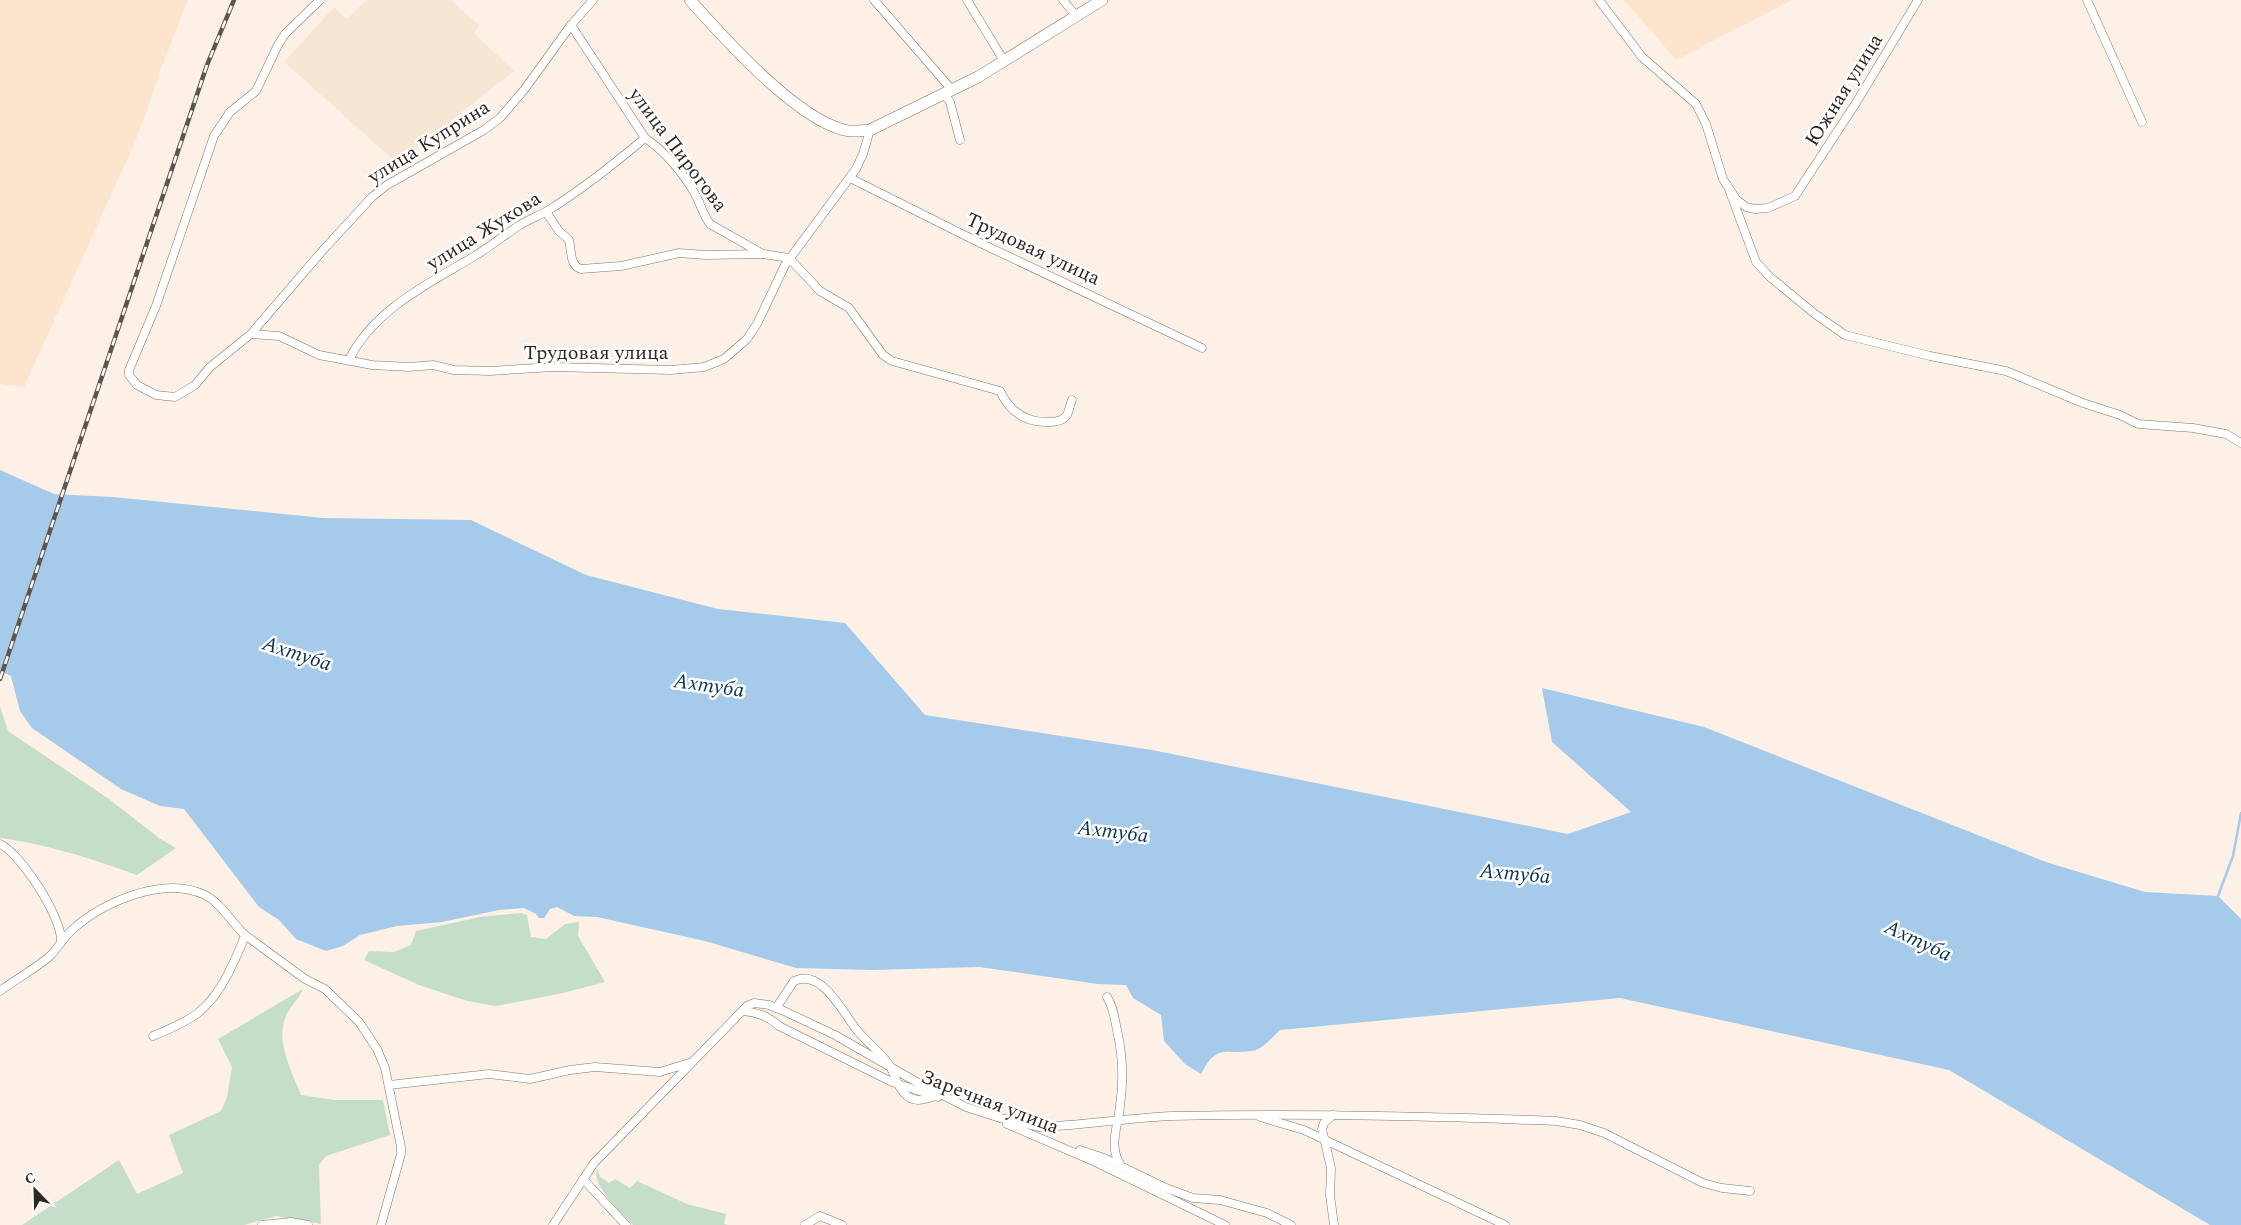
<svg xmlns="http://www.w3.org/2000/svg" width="2241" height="1225" font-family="Spectral,serif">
	<rect width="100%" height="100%" fill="#fdf1e7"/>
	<polygon fill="#f8e6d5" points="366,0 451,0 480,26 474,33 514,71 397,163 284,62 334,7 347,19"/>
	<g fill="#fde4cd">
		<polygon points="0,0 188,0 161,69 137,138 24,387 0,384"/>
		<polygon points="1624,0 1792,0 1676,60"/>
	</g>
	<g fill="#c5dec9">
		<path d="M0,706L8,731L109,799L159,838L176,848L137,875C91,859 48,844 0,838Z"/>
		<polygon points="521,913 527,915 531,937 546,939 565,924 579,922 578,936 605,982 563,993 496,1006 467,1001 419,985 364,960 369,951 394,952 411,945 416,931 480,917"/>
		<path d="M303,989C299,999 290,1006 286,1016C275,1041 292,1072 301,1095L334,1100H383L390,1135L326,1156L319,1165L321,1224L276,1216L244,1225H22L119,1160L137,1194L183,1173L169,1135L221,1111L227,1097L232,1067L218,1039Z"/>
		<path d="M597,1168L600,1177L609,1183L615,1179L630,1188L637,1181L687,1204L726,1214L724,1224L728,1225H633C621,1212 591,1186 597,1168Z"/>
	</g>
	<path fill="#a6cae9" d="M0,470L54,494L113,497L323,518L471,520L586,575L718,609L845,623L925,715L1152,750L1568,834L1631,812L1552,742L1542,688L1704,727L2046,862L2145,892L2218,896L2241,919V1225H2210L1949,1070L1620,998L1280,1030C1274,1036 1264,1047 1256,1050C1228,1057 1218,1040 1201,1074L1185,1064L1164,1041L1161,1015L1133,998L1126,985L1098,984L979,967L872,970L796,968L705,941L597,917L574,916L557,907L550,909L544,918H539L536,914L524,908L499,910L442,922L397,926L360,935L343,946L326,951L296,939L279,920L259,907L184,809L160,806L121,789L32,728L20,711L11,676L0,671Z"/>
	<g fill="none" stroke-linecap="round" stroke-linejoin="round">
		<polyline stroke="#a6cae9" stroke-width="2.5" points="2218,896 2233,856 2241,813"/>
		<defs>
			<g id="minor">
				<polyline points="320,0 285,34 278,45 256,91 230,112 214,136 156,306 129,370 129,375 137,385 156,395 175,397 195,385 210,367 251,334 324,249 372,197 387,185 484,130 500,118 524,90 571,25 593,0"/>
				<polyline points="874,0 952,90"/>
				<polyline points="967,0 1004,61"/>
				<polyline points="1063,0 1076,16"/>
				<polyline points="1599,0 1642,57 1696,104 1706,124 1723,179 1736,199 1746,207 1755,209 1768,208 1795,196 1856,103 1918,0"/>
				<polyline points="2087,0 2142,122"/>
				<path d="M571,25L645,138C665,151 685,175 696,196C701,205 703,215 710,224L763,254L789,258L820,291L849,308L883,355L892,361L1000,391C1010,412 1026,423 1049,422C1056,422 1063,421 1067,415C1069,411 1070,404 1072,400"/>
				<polyline points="944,94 950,102 960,140"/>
				<polyline points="850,178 976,241 1202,348"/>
				<polyline points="1730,192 1756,262 1770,277 1815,314 1845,335 1930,356 2006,371 2083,403 2120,415 2138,424 2193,428 2226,434 2241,443"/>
				<path d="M546,212L559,231L569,240C572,251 569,265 581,269L621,266L679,253L705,255L763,254"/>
				<polyline points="251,334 279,336 319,355 372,365 409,367 433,365 454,370 490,371 553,367 671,370 704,367 724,359 747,339 757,324 785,265 856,169 863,154 870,130"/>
				<path d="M349,360C373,310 428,284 473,257C490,247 504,235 520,225C529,219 539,216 547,211C582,190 614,164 645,138"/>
				<path d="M0,844C21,854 62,917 61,941"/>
				<polyline points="245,935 305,979 325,989 359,1022 377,1049 385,1068 401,1147 401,1154 381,1225"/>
				<path d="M0,991C16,979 35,969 50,956C58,948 63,938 72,930C103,902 164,875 205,895C221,903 232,923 245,935C241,948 234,961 228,974C208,1012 192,1020 153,1036"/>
				<path d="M1107,997C1114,1008 1114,1017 1117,1030C1123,1056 1124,1079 1120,1106C1118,1127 1108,1146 1121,1166"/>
				<path d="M776,1008L794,981C821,968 842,1011 856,1029C866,1042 881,1052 890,1066C895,1075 898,1089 907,1096C916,1103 926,1099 936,1096"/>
				<path d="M744,1011C759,1013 768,1016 779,1026L892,1082L938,1097"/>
				<polyline points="389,1085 489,1074 530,1079 570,1070 595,1067 660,1072 689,1063"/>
				<polyline points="1333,1115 1324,1123 1322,1129 1331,1168 1330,1195 1334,1225"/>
				<polyline points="1260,1117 1304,1130 1505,1225"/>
				<polyline points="1007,1124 1091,1160 1225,1225"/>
				<polyline points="1080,1150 1104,1158 1166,1188 1193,1198 1220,1200 1267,1213 1291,1225"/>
				<polyline points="583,1179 626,1225"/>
				<polyline points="262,1225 291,1222 308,1225"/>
				<path d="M553,1225L594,1163L747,1006L754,1003L769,1005L784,1011L835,1035L913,1080L966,1107L1000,1118L1040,1127C1084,1125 1128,1118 1172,1116C1300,1113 1428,1116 1556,1121L1580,1125L1604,1133L1703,1183L1722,1188L1750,1191"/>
				<polyline points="805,1225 820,1216 842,1225"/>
			</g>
			<path id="secondary" d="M690,0C724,38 794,117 844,130C852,132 862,131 870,130L978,77L1102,0"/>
		</defs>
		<use href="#minor" stroke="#837363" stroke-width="9"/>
		<use href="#secondary" stroke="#837363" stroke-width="12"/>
		<use href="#minor" stroke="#fff" stroke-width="8"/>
		<use href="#secondary" stroke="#fff" stroke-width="11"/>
		<defs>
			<polyline id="rail" points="0,679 207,65 234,0"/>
		</defs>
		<use href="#rail" stroke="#5d564e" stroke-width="4.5"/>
		<use href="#rail" stroke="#fff" stroke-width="2.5" stroke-dasharray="8" stroke-linecap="butt"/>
	</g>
	<g text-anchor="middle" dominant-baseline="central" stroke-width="5" stroke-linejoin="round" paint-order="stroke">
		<g font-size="20" fill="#2d2720" stroke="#fff">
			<text transform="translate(1844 90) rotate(-58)">Южная улица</text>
			<text transform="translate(429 142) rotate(-32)">улица Куприна</text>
			<text transform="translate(678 150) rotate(53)">улица Пирогова</text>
			<text transform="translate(484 231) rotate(-32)">улица Жукова</text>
			<text transform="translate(1033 249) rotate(25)">Трудовая улица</text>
			<text x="596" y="353">Трудовая улица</text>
			<text transform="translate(990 1102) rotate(21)">Заречная улица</text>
		</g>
		<g font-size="21" font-style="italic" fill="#083351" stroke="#fff">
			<text transform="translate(297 654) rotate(18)">Ахтуба</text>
			<text transform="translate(709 686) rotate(8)">Ахтуба</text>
			<text transform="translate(1113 832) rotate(7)">Ахтуба</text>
			<text transform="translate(1515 874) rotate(5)">Ахтуба</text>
			<text transform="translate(1918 941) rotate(25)">Ахтуба</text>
		</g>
	</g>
	<g transform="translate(35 1190) rotate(337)" stroke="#ffffff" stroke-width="4" paint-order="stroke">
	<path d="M0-4L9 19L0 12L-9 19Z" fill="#2d2720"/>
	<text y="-8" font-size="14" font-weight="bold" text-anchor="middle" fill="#2d2720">С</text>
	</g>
</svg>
